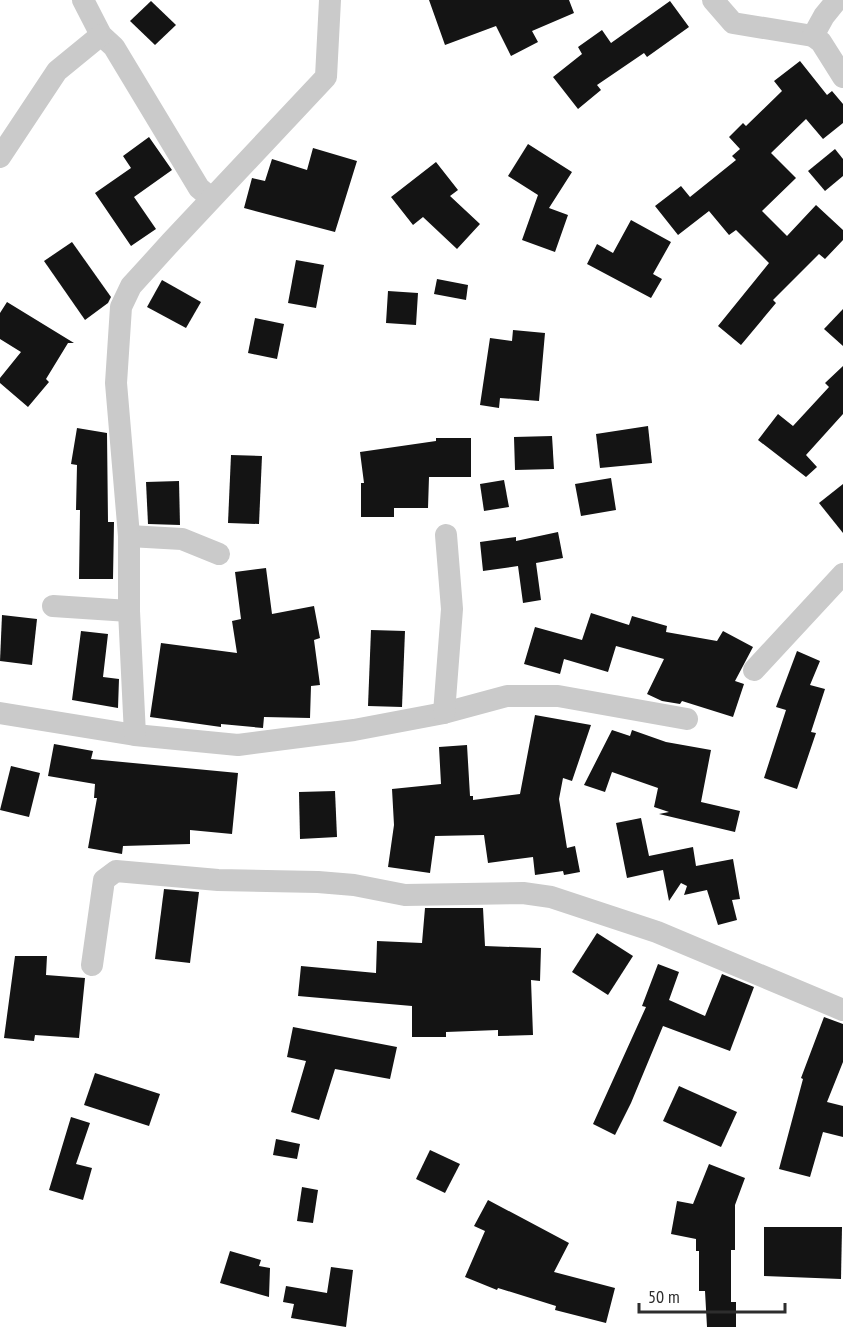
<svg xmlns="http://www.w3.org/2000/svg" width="843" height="1327" font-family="'PT Sans Narrow',sans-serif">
	<rect width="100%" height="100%" fill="#fff"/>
	<g fill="#141414">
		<polygon points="429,0 569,0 574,13 532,31 538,42 511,56 496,26 445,45"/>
		<polygon points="151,1 176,25 155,45 130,21"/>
		<polygon points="670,1 689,27 647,57 644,53 597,85 601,90 578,109 553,77 582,54 578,47 602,30 611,43"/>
		<polygon points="800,61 827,95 832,91 843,104 843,123 823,139 806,119 771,153 796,178 762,211 787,236 816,205 843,230 843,240 825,259 819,254 773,300 776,303 741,345 718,326 769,263 736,230 729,235 709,211 678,235 655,206 681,186 690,197 736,160 732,156 740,149 729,137 743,123 746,126 782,91 774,81"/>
		<polygon points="149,137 172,170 134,197 156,229 131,246 95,193 131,168 123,156"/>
		<polygon points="528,144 572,172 549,208 568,215 555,252 522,240 538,195 508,176"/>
		<polygon points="313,148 357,161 335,232 244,208 252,178 265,181 272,159 307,170"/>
		<polygon points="835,149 843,159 843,176 825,191 808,171"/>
		<polygon points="436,162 458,190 450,196 480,224 457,249 423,217 413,225 391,197"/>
		<polygon points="631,220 671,242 653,274 662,279 651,298 587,264 597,244 613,253"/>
		<polygon points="72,242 111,297 108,303 85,320 44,261"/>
		<polygon points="296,260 324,265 316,308 288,303"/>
		<polygon points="437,279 468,285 466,300 434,294"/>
		<polygon points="162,280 201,302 186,328 147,307"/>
		<polygon points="388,291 418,293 416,325 386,323"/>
		<polygon points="7,302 74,343 68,343 46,379 49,382 28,407 0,383 0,378 21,352 0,339 0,313"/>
		<polygon points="843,309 843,346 824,329"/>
		<polygon points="255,318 284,324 277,359 248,353"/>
		<polygon points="513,330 545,333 539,401 500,398 499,408 480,405 490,338 512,341"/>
		<polygon points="843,366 843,414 806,455 817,467 806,477 758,440 778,414 793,426 829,387 825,383"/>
		<polygon points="648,426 652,463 600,468 596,434"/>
		<polygon points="77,428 107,433 108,522 114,522 113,579 79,579 80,510 76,510 77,465 71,464"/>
		<polygon points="552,436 554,469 515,470 514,437"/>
		<polygon points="436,438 471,438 471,477 429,477 428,508 394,508 394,517 361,517 361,483 364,483 360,452 436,441"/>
		<polygon points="231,455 262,456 259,524 228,523"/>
		<polygon points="611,478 616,510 581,516 575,484"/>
		<polygon points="504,480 509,507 484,511 480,484"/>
		<polygon points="179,481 180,525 148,524 146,482"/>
		<polygon points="843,484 843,533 819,503"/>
		<polygon points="558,532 563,558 536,563 541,600 523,603 518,566 483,571 480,542 516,537 516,541"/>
		<polygon points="266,568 272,614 314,606 320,638 314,640 320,685 311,686 310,718 264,717 263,728 221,724 221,727 150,717 161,643 237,653 232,621 241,619 235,572"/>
		<polygon points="591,613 629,625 632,616 667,626 666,632 717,641 723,631 753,647 735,681 744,684 733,717 682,701 680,704 662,701 647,694 664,659 616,646 608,672 564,659 560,674 524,664 535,627 582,640"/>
		<polygon points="2,615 37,619 32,665 0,661"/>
		<polygon points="371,630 405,631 402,707 368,706"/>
		<polygon points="81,631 108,634 103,677 119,679 118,708 72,700"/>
		<polygon points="797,651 820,661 810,685 825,689 811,732 816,733 797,789 764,778 786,710 776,707"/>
		<polygon points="535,715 591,725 572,781 563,778 559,799 567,848 575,846 580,872 564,875 563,871 535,875 533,857 488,863 484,835 435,836 430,873 388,867 394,825 392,789 441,784 439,747 467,745 470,796 473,796 473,800 520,794"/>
		<polygon points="612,730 630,736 632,730 666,742 711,750 701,802 740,811 735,832 659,814 669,812 654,807 658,788 612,772 605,792 584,785"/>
		<polygon points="54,744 93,751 91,759 238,773 232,834 190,830 190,844 123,846 122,854 88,848 97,798 94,798 95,784 48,776"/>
		<polygon points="11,766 40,773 29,817 0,810"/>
		<polygon points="335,791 337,837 300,839 299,792"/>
		<polygon points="641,818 649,856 693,847 696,866 733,859 740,899 732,900 737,920 718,925 707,890 684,895 687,886 681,883 669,901 663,870 627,878 616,823"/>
		<polygon points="164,889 199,892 190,963 155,959"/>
		<polygon points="425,908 483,908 485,946 541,948 540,981 531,980 533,1035 498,1036 498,1030 446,1032 446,1037 412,1037 412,1006 298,996 301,966 376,973 377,941 422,943"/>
		<polygon points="597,933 633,956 608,995 572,972"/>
		<polygon points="15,956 47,956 46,975 85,978 79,1038 35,1035 34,1041 4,1038"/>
		<polygon points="658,964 679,972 669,1000 705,1016 722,974 754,987 730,1051 663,1026 631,1103 615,1135 593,1124 646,1007 642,1006"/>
		<polygon points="824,1017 843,1024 843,1062 827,1102 843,1106 843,1137 823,1132 810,1177 779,1169 803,1079 801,1078"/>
		<polygon points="293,1027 397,1047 390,1079 335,1069 319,1120 291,1112 306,1061 287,1057"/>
		<polygon points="95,1073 160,1094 149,1126 84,1105"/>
		<polygon points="679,1086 737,1112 721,1147 663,1121"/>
		<polygon points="71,1117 90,1123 76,1164 92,1168 83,1200 49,1190"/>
		<polygon points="276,1139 300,1144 297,1159 273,1155"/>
		<polygon points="430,1150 460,1164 445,1193 416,1179"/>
		<polygon points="709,1164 745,1178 735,1205 735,1250 731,1250 731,1302 736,1302 736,1327 707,1327 705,1291 699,1291 699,1251 696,1251 696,1239 671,1234 677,1201 693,1204"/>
		<polygon points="302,1187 318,1190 313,1223 297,1221"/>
		<polygon points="488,1200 569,1243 554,1272 615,1288 606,1323 555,1310 556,1306 498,1288 497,1290 465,1277 485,1231 474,1226"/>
		<polygon points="764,1227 842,1227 841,1279 764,1276"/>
		<polygon points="230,1251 261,1260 259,1266 270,1268 269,1297 220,1283"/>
		<polygon points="331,1267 353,1270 346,1327 291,1318 294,1304 283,1302 286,1286 327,1293"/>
	</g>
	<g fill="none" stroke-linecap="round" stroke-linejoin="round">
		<g stroke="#cacaca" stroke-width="22">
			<polyline points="83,0 101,35 114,47 199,188 211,198"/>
			<polyline points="713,0 733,23 813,36"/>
			<polyline points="837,0 824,16 813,36 821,42 843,77"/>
			<polyline points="0,157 57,71 101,35"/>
			<polyline points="129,536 182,539 219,554"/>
			<polyline points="53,606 129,611"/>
			<polyline points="754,670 843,574"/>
			<polyline points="0,713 135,735 238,745 354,730 444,713 507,696 558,696 687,719"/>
			<polyline points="444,713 452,609 446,535"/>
			<polyline points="135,735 129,611 129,536 116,383 121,307 131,286 171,242 326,77 330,0"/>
			<polyline points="92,965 104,880 116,871 218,880 318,882 354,885 405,895 523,893 551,897 657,932 843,1010"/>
		</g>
	</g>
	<path d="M639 1303v9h146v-9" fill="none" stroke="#2d2d2d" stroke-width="3"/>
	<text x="648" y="1303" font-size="18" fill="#2d2d2d" stroke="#ffffff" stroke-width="4.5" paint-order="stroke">50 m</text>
</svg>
